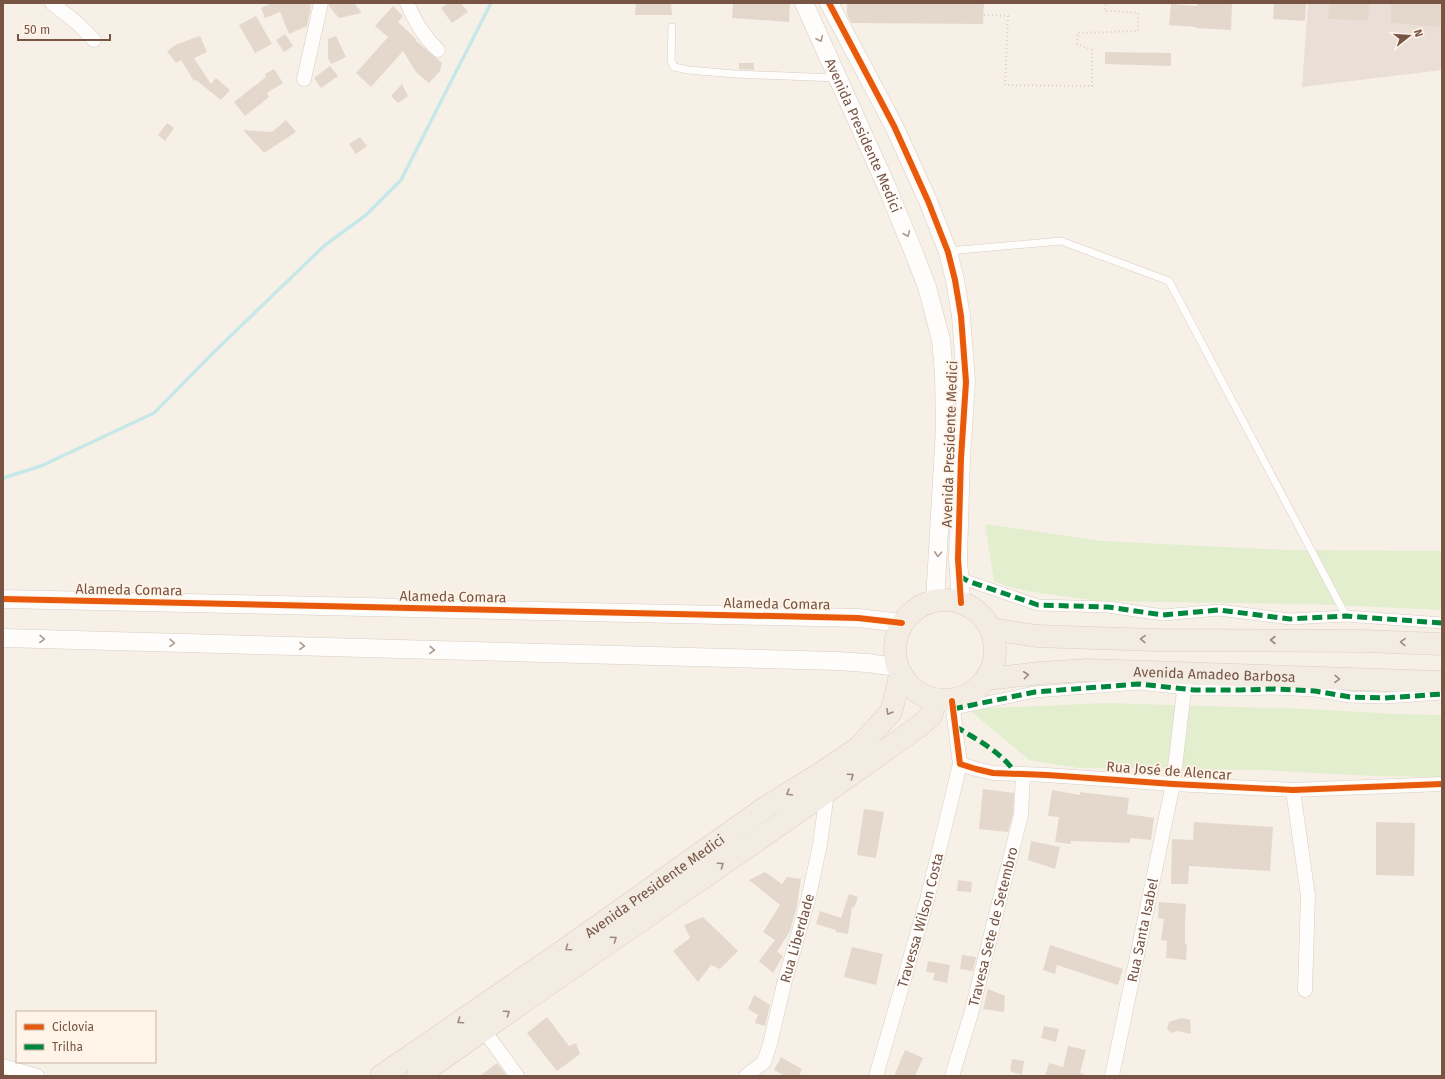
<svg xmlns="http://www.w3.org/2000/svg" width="1445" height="1079" font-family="'Fira Sans',sans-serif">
	<rect width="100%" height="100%" fill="#f7f0e6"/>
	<polygon fill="#eadfd7" points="1308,3 1442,3 1442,70 1302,87"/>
	<g fill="#e3eecf">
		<polygon points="985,524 1102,541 1289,550 1442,551 1442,610 1309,604 1099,601 1033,592 1009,587 994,581"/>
		<polygon points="1105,703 1309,709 1398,714 1442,715 1442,777 1372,776 1263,770 1078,768 1029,760 968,709"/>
	</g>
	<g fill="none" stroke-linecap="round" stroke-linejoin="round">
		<polyline stroke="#c7e8e8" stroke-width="3.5" points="3,478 41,466 154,413 215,351 325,245 366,215 401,180 491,3"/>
	</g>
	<g fill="#e4d8cd">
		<polygon points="272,3 310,3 311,7 307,26 289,34 280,12 265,18 261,8"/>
		<polygon points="329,3 354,3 362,13 339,18 329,6"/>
		<polygon points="448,3 461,3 468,12 452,23 441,8"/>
		<polygon points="636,3 671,3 672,15 635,15"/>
		<polygon points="733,3 790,3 789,22 732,18"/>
		<polygon points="847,3 984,3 983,24 851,23 847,14"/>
		<polygon points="1197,3 1232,3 1231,30 1196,28 1196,27 1169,25 1171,4 1197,6"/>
		<polygon points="1274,3 1306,3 1305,21 1273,19"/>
		<polygon points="1329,3 1369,3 1368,20 1328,19"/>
		<polygon points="1391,3 1442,3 1442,27 1391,23"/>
		<polygon points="393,6 403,16 398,22 416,39 415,40 442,63 440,71 429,83 416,72 403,51 371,87 356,73 389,36 388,37 375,26"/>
		<polygon points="256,16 272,44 255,53 239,25"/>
		<polygon points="285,34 293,46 284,52 276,40"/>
		<polygon points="200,36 207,52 194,58 211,84 216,78 230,90 221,100 196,80 194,81 181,60 176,63 167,51 177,44"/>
		<polygon points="336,36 346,57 331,64 328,58 328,39"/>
		<polygon points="1105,52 1171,53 1171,66 1105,64"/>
		<polygon points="739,63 754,63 754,70 739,69"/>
		<polygon points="330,66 338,76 321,88 314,78"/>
		<polygon points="274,69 283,83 267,93 269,97 245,116 234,102 266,77 265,74"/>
		<polygon points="402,84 408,96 398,103 391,96"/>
		<polygon points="286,120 296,132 264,153 243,130 272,132"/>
		<polygon points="167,123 174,128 165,141 158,135"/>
		<polygon points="360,137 367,146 356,154 349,144"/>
		<polygon points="983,789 1014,793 1013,814 1008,832 979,829"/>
		<polygon points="1052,790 1080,795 1080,792 1129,798 1127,814 1154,818 1151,840 1130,838 1130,843 1071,841 1071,844 1055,842 1059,817 1048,816"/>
		<polygon points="864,809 884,812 876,858 857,855"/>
		<polygon points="1194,822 1273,827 1270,871 1189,866 1188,884 1171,884 1172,839 1193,840"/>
		<polygon points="1376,822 1415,823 1414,876 1376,875"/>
		<polygon points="1031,841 1060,847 1055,869 1028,860"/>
		<polygon points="765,872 782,884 787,877 801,879 797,906 790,931 777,952 783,956 773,973 759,961 775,940 763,932 780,905 749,880"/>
		<polygon points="958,880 972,882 971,892 957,891"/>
		<polygon points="849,894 858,897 854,908 852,907 848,934 836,932 836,930 816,924 820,911 841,918"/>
		<polygon points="1159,902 1186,904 1185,924 1185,944 1187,944 1186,960 1166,958 1167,941 1161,940 1164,919 1158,918"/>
		<polygon points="703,917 738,951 720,969 711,965 698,982 673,951 690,938 684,925"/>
		<polygon points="1050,945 1123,969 1118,985 1057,965 1055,974 1043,970"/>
		<polygon points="852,947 883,954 876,985 844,977"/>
		<polygon points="962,955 976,957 973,971 960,969"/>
		<polygon points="928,961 950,965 947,983 933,980 935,973 926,972"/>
		<polygon points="988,989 1005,996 1004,1012 983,1009"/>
		<polygon points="754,995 770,1005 765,1026 755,1023 758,1015 748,1009"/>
		<polygon points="547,1017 569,1046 576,1043 580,1054 557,1071 527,1033"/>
		<polygon points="1182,1018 1190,1020 1191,1034 1178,1031 1172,1033 1169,1031 1167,1028 1169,1022"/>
		<polygon points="1044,1026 1059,1029 1056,1042 1041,1038"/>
		<polygon points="1068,1046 1086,1050 1080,1073 1084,1074 1084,1076 1045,1076 1049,1063 1063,1067"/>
		<polygon points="905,1050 923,1058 915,1076 894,1076"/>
		<polygon points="781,1057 802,1069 799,1076 785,1076 774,1070"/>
		<polygon points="1012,1059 1024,1061 1022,1075 1010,1071"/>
		<polygon points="497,1063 507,1076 480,1076"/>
	</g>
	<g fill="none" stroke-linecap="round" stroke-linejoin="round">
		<defs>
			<g id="service">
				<polyline points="672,27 671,60 674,67 688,70 735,74 836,78"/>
				<polyline points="948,251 1061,241 1169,281 1346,616"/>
			</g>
			<g id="pedestrian">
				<polyline points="959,576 968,581 1038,605 1108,607 1163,615 1219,610 1290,619 1346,616 1442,623"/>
				<polyline points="953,709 1035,692 1139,684 1194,690 1240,690 1275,689 1315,691 1350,697 1385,698 1442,694"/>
			</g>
			<g id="minor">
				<polyline points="52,3 77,23 94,40"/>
				<path d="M407,3C415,21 423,36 438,50"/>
				<polyline points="304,79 321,3"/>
				<polyline points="952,701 960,764 976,769 993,773 1047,775 1173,784 1293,790 1442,784"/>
				<polyline points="1293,790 1308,896 1305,990"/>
				<polyline points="483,1029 517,1076"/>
				<polyline points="3,1066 37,1076"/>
				<path id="s1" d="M746,1076L764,1062L770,1044L784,984L808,900L820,845L827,792"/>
				<path id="s2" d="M876,1076L927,900L960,764"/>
				<path id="s3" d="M952,1076L971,1014L1021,815L1023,774"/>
				<path id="s4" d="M1112,1076L1173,784L1186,674"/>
			</g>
			<g id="tertiary">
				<path id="s5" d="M804,3L886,185L914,253L927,287L941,340L944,374L945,428L935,601"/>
				<polyline points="829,3 894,126 928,201 948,252 955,280 961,316 966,382 961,458 958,559 961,603"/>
				<polyline points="3,599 858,618 902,623"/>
				<polyline points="3,638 837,661 867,663 897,667"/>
			</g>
			<g id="primary">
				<circle cx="945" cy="650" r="50"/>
				<polyline points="991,629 1036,636 1064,637 1157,640 1363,641 1442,644"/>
				<path id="s6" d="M987,679L1040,673L1088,670L1442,682"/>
				<path id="s7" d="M381,1076L570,946L766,807L821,773L858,748L891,712L900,676"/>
				<path d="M418,1076C583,958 753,846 918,727L931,716L935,700"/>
			</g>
		</defs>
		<use href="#service" stroke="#d8cdc4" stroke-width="8"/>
		<use href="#pedestrian" stroke="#d8cdc4" stroke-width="12"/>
		<use href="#minor" stroke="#d8cdc4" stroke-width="15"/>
		<use href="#tertiary" stroke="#d8cdc4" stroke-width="19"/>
		<use href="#primary" stroke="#d9cdc6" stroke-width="23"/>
		<polyline stroke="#dad0ca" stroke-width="2" stroke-dasharray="1 3" stroke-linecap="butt" points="984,15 1008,16 1005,85 1092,86 1092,50 1077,44 1078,33 1138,31 1138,13 1116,11 1105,11 1106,3"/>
		<use href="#service" stroke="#fefdfb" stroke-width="7"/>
		<use href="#pedestrian" stroke="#fefdfb" stroke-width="11"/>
		<use href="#minor" stroke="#fefdfb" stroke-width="14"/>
		<use href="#tertiary" stroke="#fefdfb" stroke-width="18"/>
		<use href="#primary" stroke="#f2ece3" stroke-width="22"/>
		<g stroke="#00873e" stroke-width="5" stroke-dasharray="10 5" stroke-linecap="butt">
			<polyline points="959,576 968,581 1038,605 1108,607 1163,615 1219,610 1290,619 1346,616 1442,623"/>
			<polyline points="953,709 1035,692 1139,684 1194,690 1240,690 1275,689 1315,691 1350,697 1385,698 1442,694"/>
			<path d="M955,726C977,740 1002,752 1016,774"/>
		</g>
		<defs>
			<g id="cycleway">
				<polyline points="829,3 894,126 928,201 948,252 955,280 961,316 966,382 961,458 958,559 961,603"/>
				<polyline points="3,599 858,618 902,623"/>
				<polyline points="952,701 960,764 976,769 993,773 1047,775 1173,784 1293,790 1442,784"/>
			</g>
		</defs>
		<use href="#cycleway" stroke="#fff4e7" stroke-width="8"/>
		<use href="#cycleway" stroke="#e8590c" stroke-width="6"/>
	</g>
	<defs><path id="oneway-chevron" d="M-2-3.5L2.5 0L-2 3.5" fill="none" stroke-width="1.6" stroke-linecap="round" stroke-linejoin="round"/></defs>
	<g stroke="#ad988d">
		<use href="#oneway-chevron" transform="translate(820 39) rotate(65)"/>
		<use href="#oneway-chevron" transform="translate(907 234) rotate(67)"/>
		<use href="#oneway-chevron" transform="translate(938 554) rotate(93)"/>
		<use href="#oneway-chevron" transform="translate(42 639) rotate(2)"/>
		<use href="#oneway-chevron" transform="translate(172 643) rotate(2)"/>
		<use href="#oneway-chevron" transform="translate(302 646) rotate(2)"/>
		<use href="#oneway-chevron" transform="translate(432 650) rotate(2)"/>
	</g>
	<g stroke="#a2897c">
		<use href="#oneway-chevron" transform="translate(1143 639) rotate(-178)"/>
		<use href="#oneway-chevron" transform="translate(1273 640) rotate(-180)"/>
		<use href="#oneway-chevron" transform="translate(1403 642) rotate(-178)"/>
		<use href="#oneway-chevron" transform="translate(1026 675) rotate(-6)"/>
		<use href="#oneway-chevron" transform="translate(1337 679) rotate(2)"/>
		<use href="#oneway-chevron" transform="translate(889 712) rotate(120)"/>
		<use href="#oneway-chevron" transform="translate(851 776) rotate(-35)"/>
		<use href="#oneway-chevron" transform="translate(789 793) rotate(149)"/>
		<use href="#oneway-chevron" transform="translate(721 865) rotate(-35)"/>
		<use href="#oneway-chevron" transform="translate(614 939) rotate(-35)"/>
		<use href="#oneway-chevron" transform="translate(568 948) rotate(145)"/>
		<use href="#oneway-chevron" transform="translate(507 1013) rotate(-35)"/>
		<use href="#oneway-chevron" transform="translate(460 1021) rotate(146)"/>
	</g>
	<g text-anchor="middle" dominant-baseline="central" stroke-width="3.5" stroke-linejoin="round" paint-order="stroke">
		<g font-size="14" fill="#775444" stroke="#fff4e7">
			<text stroke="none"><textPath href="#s5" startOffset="145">Avenida Presidente Medici</textPath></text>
			<text transform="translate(950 444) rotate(-88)">Avenida Presidente Medici</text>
			<text transform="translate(129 590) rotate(1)">Alameda Comara</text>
			<text transform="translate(453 597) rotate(1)">Alameda Comara</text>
			<text transform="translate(777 604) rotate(1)">Alameda Comara</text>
			<text stroke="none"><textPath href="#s6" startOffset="228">Avenida Amadeo Barbosa</textPath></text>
			<text transform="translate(1169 771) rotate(4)">Rua José de Alencar</text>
			<text stroke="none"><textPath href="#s7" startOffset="333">Avenida Presidente Medici</textPath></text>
			<text stroke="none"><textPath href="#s2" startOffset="162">Travessa Wilson Costa</textPath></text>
			<text stroke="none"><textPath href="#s3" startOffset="155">Travesa Sete de Setembro</textPath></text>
			<text stroke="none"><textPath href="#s4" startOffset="149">Rua Santa Isabel</textPath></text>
			<text stroke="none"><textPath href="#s1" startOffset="151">Rua Liberdade</textPath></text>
		</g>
	</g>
	<rect width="1445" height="1079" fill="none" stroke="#775444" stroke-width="8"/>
	<rect x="16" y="1011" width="140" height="52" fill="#fff4e7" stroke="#c9b4a6"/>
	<rect x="24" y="1024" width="20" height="6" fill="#e8590c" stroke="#c9b4a6"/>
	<text x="52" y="1031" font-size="12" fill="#775444">Ciclovia</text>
	<rect x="24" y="1044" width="20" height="6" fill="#00873e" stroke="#c9b4a6"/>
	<text x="52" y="1051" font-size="12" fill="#775444">Trilha</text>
	<g transform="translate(1409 36) rotate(73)" stroke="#fff4e7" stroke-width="3" paint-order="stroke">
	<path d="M0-3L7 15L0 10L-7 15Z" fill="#775444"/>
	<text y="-6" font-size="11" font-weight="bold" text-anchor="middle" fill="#775444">N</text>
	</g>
	<path d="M18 34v6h92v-6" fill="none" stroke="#775444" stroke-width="2"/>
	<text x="24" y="34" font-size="12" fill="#775444" stroke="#fff4e7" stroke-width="3" paint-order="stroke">50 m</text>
</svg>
